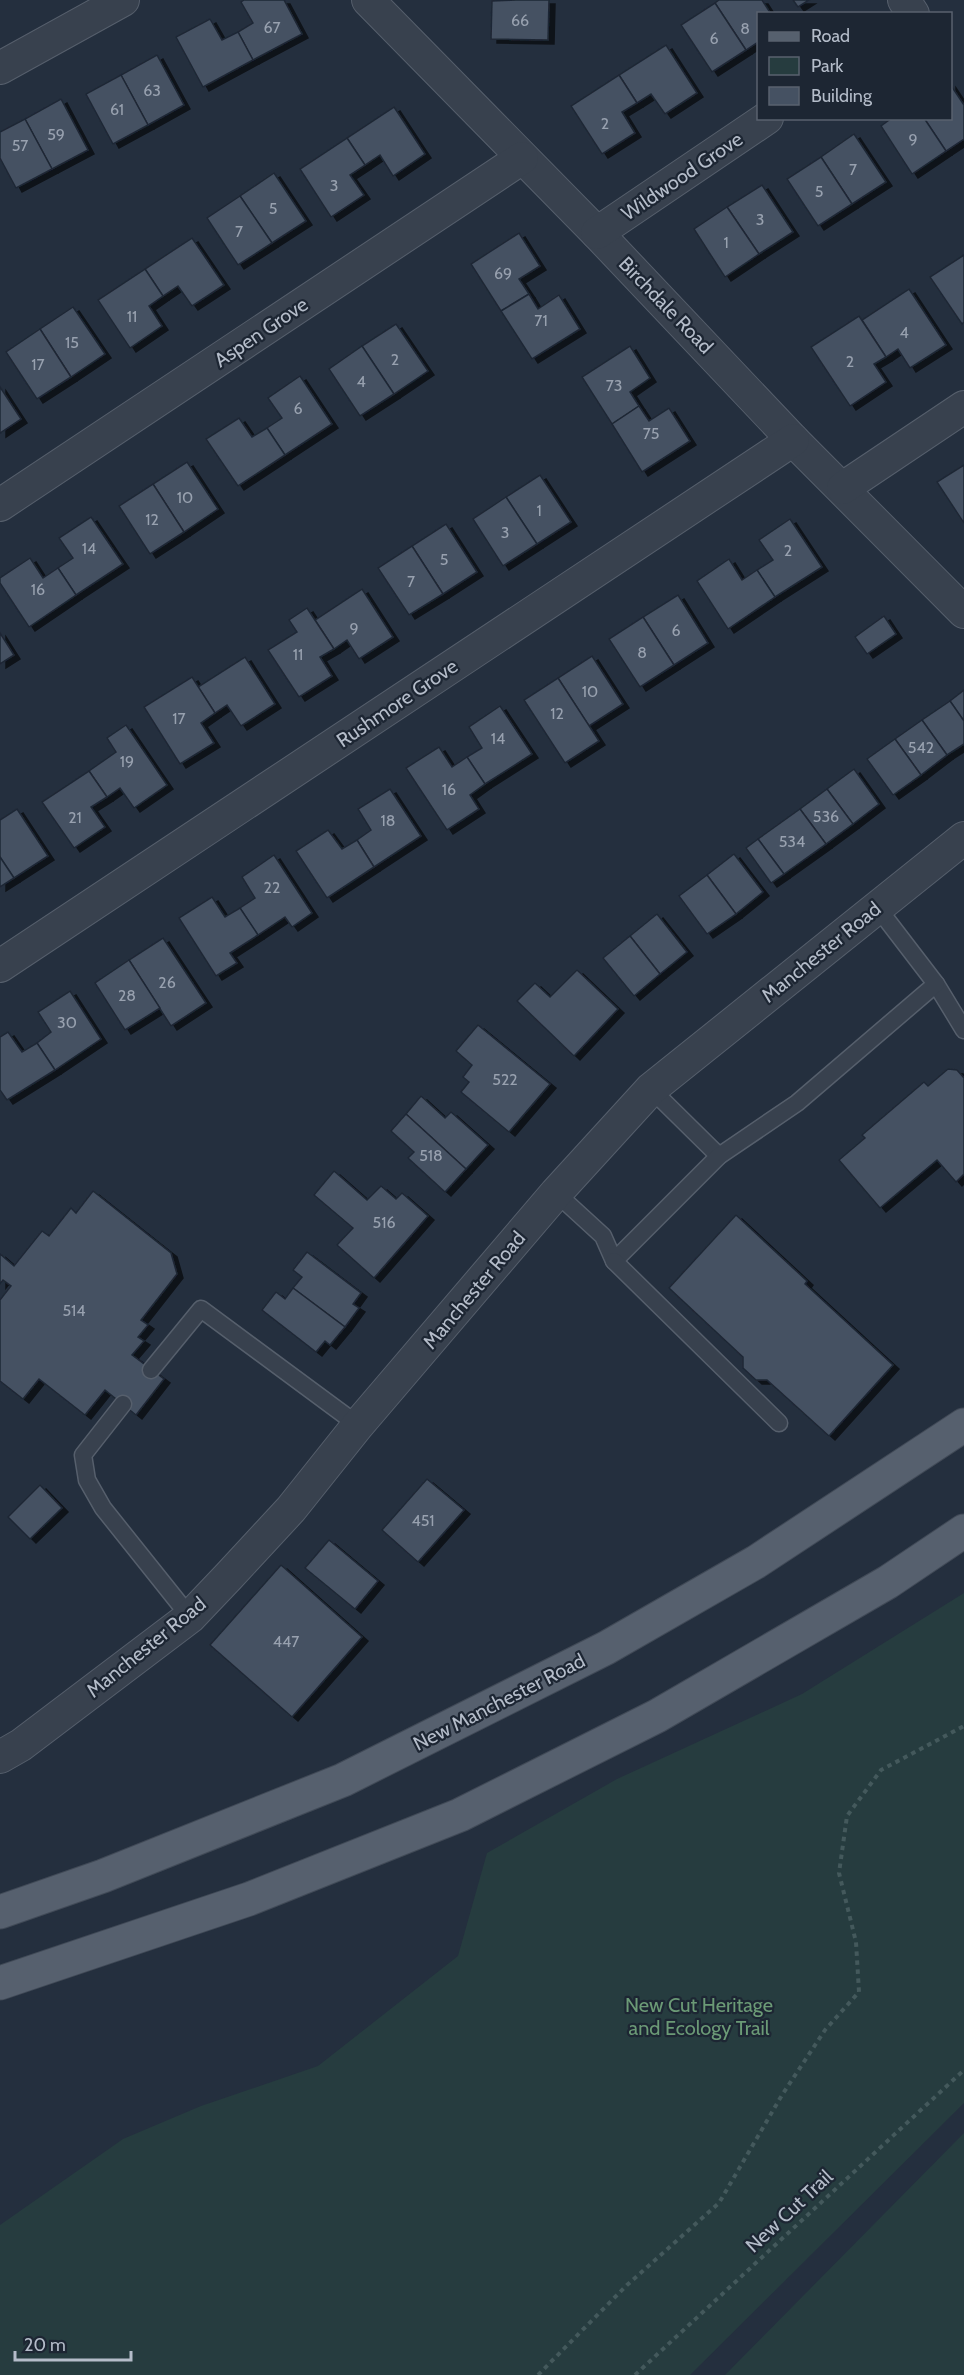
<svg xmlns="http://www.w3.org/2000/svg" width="964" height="2375" font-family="Cabin,sans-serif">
	<defs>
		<filter id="shadow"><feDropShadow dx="6" dy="4" stdDeviation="0" flood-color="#0009"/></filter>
	</defs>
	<rect width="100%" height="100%" fill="#242f3e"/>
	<g fill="#263c3f">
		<polygon points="964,1593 964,2103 690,2375 0,2375 0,2225 123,2139 201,2106 318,2066 458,1956 487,1853 617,1779 802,1694"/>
		<polygon points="964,2133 964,2375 725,2375"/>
	</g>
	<g fill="#455162" stroke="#1f2835" stroke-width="1.5" filter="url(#shadow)">
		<polygon points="244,0 284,0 302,34 253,60 238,32 253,23 241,2"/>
		<polygon points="516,0 549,0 548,40 491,39 492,1"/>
		<polygon points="719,0 762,0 771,14 758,14 758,42 746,50 715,3"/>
		<polygon points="793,0 809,0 798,7"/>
		<polygon points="715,3 746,50 712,72 681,25"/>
		<polygon points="210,19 222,40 238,32 253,60 203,87 176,37"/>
		<polygon points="666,45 697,93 665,114 651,94 637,103 619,75"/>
		<polygon points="157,55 184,105 148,125 121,75"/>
		<polygon points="121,75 148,125 113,144 86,94"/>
		<polygon points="619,75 637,103 622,112 635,133 602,154 571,106"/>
		<polygon points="950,84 964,105 964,139 946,151 924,118 950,118"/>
		<polygon points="61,99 88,150 52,169 25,119"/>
		<polygon points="394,107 425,154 393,176 380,155 365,165 347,138"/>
		<polygon points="892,118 924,118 946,151 912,174 881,126"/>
		<polygon points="25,119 52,169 16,188 0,158 0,132"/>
		<polygon points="854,134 886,182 852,204 821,157"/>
		<polygon points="347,138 365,165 350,175 364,195 331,217 300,169"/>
		<polygon points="821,157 852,204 818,226 787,179"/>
		<polygon points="274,173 306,221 272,243 240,196"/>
		<polygon points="762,185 793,232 759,254 727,207"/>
		<polygon points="240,196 272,243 238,265 207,218"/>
		<polygon points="727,207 759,254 725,277 694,229"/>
		<polygon points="519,233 540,266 519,279 529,294 501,311 471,264"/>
		<polygon points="192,238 224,285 192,306 178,286 163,296 145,269"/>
		<polygon points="964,255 964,322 962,324 930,277"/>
		<polygon points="145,269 163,296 149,306 162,326 130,348 98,300"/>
		<polygon points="909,289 946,345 910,368 898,349 886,357 862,320"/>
		<polygon points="529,294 538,309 559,295 580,329 532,359 501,311"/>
		<polygon points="73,307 105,354 71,377 40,329"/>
		<polygon points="859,316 886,357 874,364 886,382 850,406 811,347"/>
		<polygon points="396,324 428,371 394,394 362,346"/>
		<polygon points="40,329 71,377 37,399 6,352"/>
		<polygon points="362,346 394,394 360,416 329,369"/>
		<polygon points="630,346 650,378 630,392 639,406 612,424 582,377"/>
		<polygon points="300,376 332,424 285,455 267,428 282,418 268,398"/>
		<polygon points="0,387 21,419 0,433"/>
		<polygon points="639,406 649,421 669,408 690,441 642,472 612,424"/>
		<polygon points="239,418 252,437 267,428 285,455 238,486 206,439"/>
		<polygon points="187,462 218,509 184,532 153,484"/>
		<polygon points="964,465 964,523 937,482"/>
		<polygon points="540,475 571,522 537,544 506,497"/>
		<polygon points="153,484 184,532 150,554 119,506"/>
		<polygon points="506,497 537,544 503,566 473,519"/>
		<polygon points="91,517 123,564 76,595 58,568 73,558 59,538"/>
		<polygon points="790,519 822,567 775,597 757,570 773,560 759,540"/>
		<polygon points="446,524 477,572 443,594 412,546"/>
		<polygon points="412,546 443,594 409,615 378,568"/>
		<polygon points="30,558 43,578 58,568 76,595 29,627 0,583 0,578"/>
		<polygon points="729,559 742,580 757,570 775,597 728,629 697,581"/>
		<polygon points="362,589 393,637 359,659 347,640 334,649 315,620"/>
		<polygon points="678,595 708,643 674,665 643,617"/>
		<polygon points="307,608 334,649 320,657 332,676 299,697 268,650 297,632 289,620"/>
		<polygon points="884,616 896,634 867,654 855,637"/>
		<polygon points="643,617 674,665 640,687 609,639"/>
		<polygon points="0,633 14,655 0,664"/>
		<polygon points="592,656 623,704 589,726 558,678"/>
		<polygon points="245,657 275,704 241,726 227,705 215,713 198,687"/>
		<polygon points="192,677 215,713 201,723 214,743 180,764 144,707"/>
		<polygon points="558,678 599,741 565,763 524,700"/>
		<polygon points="964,690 964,721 950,701"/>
		<polygon points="950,701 964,721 964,744 947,755 922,720"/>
		<polygon points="500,706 532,754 485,784 467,757 482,748 469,727"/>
		<polygon points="922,720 947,755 921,775 895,739"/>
		<polygon points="126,725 167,785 134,808 120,788 107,797 89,771 116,752 107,738"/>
		<polygon points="895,739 921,775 893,795 867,759"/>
		<polygon points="439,747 452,767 467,757 485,784 470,795 479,809 447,830 406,768"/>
		<polygon points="854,769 879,804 853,824 827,789"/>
		<polygon points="89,771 107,797 91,807 105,827 74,848 42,802"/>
		<polygon points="390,789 421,836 374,867 357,840 371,830 358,809"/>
		<polygon points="827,789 853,824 826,844 800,809"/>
		<polygon points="17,809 48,856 14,878 0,857 0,820"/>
		<polygon points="800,809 826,844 784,874 758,839"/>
		<polygon points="328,830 342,849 357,840 374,867 327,898 296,851"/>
		<polygon points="758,839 784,874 771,883 746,848"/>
		<polygon points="734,854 763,892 736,914 707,875"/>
		<polygon points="274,855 312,913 292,927 285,917 258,935 240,908 255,898 242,877"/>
		<polygon points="0,857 14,878 0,887"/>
		<polygon points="707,875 736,914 707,934 679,896"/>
		<polygon points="212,897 225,917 240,908 258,935 230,953 237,963 216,976 179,918"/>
		<polygon points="657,914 687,952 660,974 630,936"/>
		<polygon points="630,936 660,974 634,996 603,958"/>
		<polygon points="163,938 206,1003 171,1026 129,960"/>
		<polygon points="129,960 160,1008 125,1030 95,983"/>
		<polygon points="577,970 618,1009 574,1056 517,1001 535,983 550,997"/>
		<polygon points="70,991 101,1039 55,1070 37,1043 51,1032 38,1012"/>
		<polygon points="478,1025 550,1084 509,1132 461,1092 469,1082 463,1077 472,1065 456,1051"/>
		<polygon points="8,1032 22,1052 37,1043 55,1070 7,1100 0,1090 0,1037"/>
		<polygon points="948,1069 957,1070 964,1078 964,1174 956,1182 937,1160 880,1208 839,1160 865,1138 862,1135 924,1082 928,1086"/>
		<polygon points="421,1096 445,1118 451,1112 488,1145 466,1169 406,1114"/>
		<polygon points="406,1114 466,1169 445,1192 408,1158 414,1152 391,1131"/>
		<polygon points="334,1171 367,1200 381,1186 396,1199 402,1193 428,1216 374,1278 337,1245 353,1228 314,1195"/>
		<polygon points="93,1191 171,1253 177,1274 141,1320 148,1325 138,1337 144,1341 132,1355 164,1379 136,1415 105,1390 85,1415 39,1379 23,1399 0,1381 0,1300 11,1286 3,1280 0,1284 0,1254 14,1266 42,1231 49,1236 71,1208 76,1213"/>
		<polygon points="736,1215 807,1281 805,1284 893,1365 829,1436 767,1380 756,1380 743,1368 743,1357 669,1288"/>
		<polygon points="307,1252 361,1293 353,1304 359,1308 345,1327 293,1288 302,1277 293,1270"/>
		<polygon points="293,1288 345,1327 330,1345 325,1341 316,1352 262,1310 276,1292 285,1299"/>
		<polygon points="427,1479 464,1510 418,1562 382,1530"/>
		<polygon points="40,1485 62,1508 30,1539 8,1517"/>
		<polygon points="329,1540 378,1581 355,1609 305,1568"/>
		<polygon points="281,1565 362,1637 292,1717 210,1645"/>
	</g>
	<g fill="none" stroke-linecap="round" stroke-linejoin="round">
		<defs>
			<g id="lane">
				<polyline points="936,984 964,1030"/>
				<polyline points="651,1089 719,1156"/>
				<polyline points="556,1193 603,1236 614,1261 719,1156 797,1103 936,984 877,907"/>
				<polyline points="614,1261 779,1423"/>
				<polyline points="151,1370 201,1309 358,1425"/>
				<polyline points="123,1404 83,1455 87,1480 103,1508 190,1617"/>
			</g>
			<g id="street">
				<polyline points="368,0 597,233 793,440 964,612"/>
				<polyline points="904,0 913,14"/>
				<polyline points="0,68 123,0"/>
				<polyline points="597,233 767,118"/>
				<polyline points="843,488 964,407"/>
				<polyline points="0,505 522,158"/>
				<polyline points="0,966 793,440"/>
				<polyline points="0,1757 21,1745 190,1617 229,1576 291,1509 358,1425 556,1193 651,1089 964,838"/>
			</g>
			<g id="primary">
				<polyline points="0,1912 103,1876 343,1780 606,1648 756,1562 964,1425"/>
				<polyline points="0,1983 249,1899 460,1815 657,1716 888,1582 964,1531"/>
			</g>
		</defs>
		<use href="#lane" stroke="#565f6c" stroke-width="19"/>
		<use href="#street" stroke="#565f6c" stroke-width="34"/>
		<use href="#primary" stroke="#414a57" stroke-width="35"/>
		<g stroke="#44595c" stroke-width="4" stroke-dasharray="4.5 4.5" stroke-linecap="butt">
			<polyline points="538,2375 627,2285 719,2203 782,2095 825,2030 859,1992 856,1942 839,1873 847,1816 881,1770 964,1726"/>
			<polyline points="635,2375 964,2070"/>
		</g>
		<use href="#lane" stroke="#38414e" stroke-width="16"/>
		<use href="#street" stroke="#38414e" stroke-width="32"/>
		<use href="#primary" stroke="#56606e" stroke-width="33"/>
	</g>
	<g text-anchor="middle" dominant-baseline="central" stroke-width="4.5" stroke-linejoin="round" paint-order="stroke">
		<g font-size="16" fill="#98a1af">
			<text x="520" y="20">66</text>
			<text x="272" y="27">67</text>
			<text x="745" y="28">8</text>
			<text x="714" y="38">6</text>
			<text x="152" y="90">63</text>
			<text x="117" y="109">61</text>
			<text x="605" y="123">2</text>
			<text x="56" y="134">59</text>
			<text x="913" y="139">9</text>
			<text x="20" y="145">57</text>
			<text x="853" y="169">7</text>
			<text x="334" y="185">3</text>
			<text x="819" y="191">5</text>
			<text x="273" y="208">5</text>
			<text x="760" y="219">3</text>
			<text x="239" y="231">7</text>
			<text x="726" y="242">1</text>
			<text x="503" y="273">69</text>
			<text x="132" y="316">11</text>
			<text x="541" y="320">71</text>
			<text x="904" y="332">4</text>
			<text x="72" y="342">15</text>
			<text x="395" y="359">2</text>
			<text x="850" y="361">2</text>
			<text x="38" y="364">17</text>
			<text x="361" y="381">4</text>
			<text x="614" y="385">73</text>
			<text x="298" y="408">6</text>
			<text x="651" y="433">75</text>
			<text x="185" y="497">10</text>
			<text x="539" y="510">1</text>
			<text x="152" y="519">12</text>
			<text x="505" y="532">3</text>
			<text x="89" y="548">14</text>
			<text x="788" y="550">2</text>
			<text x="444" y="559">5</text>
			<text x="411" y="581">7</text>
			<text x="38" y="589">16</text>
			<text x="354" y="628">9</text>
			<text x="676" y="630">6</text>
			<text x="642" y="652">8</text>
			<text x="298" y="654">11</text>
			<text x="590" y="691">10</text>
			<text x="557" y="713">12</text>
			<text x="179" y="718">17</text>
			<text x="498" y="738">14</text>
			<text x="921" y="747">542</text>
			<text x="127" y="761">19</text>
			<text x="449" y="789">16</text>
			<text x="826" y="816">536</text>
			<text x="75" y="817">21</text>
			<text x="388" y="820">18</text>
			<text x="792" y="841">534</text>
			<text x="272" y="887">22</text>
			<text x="167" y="982">26</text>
			<text x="127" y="995">28</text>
			<text x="67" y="1022">30</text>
			<text x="505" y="1079">522</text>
			<text x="431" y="1155">518</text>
			<text x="384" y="1222">516</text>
			<text x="74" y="1310">514</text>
			<text x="423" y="1520">451</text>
			<text x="286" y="1641">447</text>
		</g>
		<g font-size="20" fill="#b4bcc9" stroke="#1d2633">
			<text transform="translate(682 176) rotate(-34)">Wildwood Grove</text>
			<text transform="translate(666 305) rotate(46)">Birchdale Road</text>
			<text transform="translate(261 332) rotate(-34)">Aspen Grove</text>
			<text transform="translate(397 703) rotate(-34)">Rushmore Grove</text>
			<text transform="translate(821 952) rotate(-39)">Manchester Road</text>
			<text transform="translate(474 1290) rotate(-50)">Manchester Road</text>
			<text transform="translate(146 1647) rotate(-39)">Manchester Road</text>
			<text transform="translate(499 1702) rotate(-27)">New Manchester Road</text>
			<text transform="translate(789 2211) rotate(-43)">New Cut Trail</text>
		</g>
		<g font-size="20" fill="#6b9a76" stroke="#1d2633">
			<text x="699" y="2005">New Cut Heritage<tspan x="699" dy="23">and Ecology Trail</tspan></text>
		</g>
	</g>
	<rect x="757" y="12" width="195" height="108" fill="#1d2633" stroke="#59626f" stroke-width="1.5"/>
	<rect x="769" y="32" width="30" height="9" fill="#56606e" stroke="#59626f" stroke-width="1.5"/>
	<text x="811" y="42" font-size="18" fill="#b4bcc9">Road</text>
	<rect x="769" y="57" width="30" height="18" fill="#263c3f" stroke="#59626f" stroke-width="1.5"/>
	<text x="811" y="72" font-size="18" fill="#b4bcc9">Park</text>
	<rect x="769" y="87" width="30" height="18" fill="#455162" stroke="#59626f" stroke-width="1.5"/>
	<text x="811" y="102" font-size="18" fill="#b4bcc9">Building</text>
	<path d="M15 2351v9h116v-9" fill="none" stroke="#b4bcc9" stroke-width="3"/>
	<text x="24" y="2351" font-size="18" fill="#b4bcc9" stroke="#1d2633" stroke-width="4.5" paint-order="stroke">20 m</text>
</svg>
